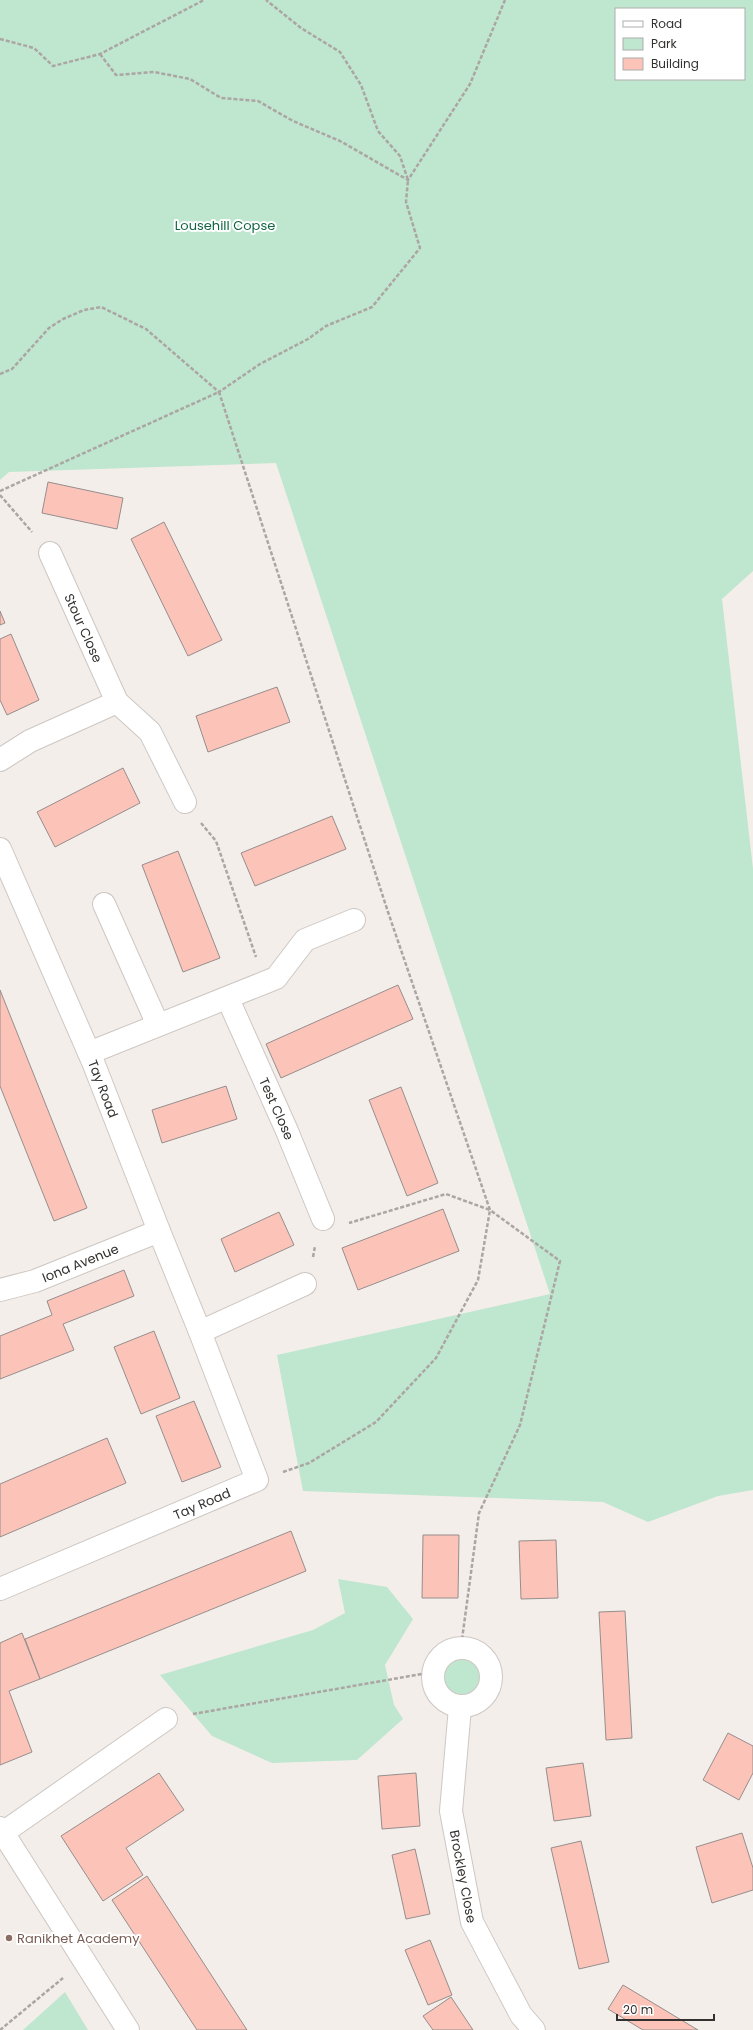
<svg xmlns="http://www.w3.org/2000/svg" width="753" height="2030" font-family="Poppins,sans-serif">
	<rect width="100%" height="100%" fill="#f4eeea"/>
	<g fill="#bfe6cf" fill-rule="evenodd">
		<path d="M0,0H753V571L722,599L753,869V1490L718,1496L648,1522L603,1502L303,1491L277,1355L550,1294L276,463L9,472L0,480ZM616,9H744V79H616Z"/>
		<polygon points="338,1579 387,1587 413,1619 385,1665 394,1705 403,1719 357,1760 272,1763 212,1736 160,1675 313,1630 345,1613"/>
		<circle cx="462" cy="1677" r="29"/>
		<polygon points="65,1992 88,2030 23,2030"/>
	</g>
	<g fill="#fcc3b9" stroke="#958e8d">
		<polygon points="48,482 123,498 117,529 42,513"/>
		<polygon points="164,522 222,640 188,656 131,539"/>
		<polygon points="0,611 5,623 0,625"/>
		<polygon points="11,634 39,700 7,715 0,700 0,639"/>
		<polygon points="277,687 290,722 208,752 196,716"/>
		<polygon points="123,768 140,803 55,847 37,812"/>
		<polygon points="332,816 346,849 255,886 241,853"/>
		<polygon points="178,851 220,958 183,972 142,865"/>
		<polygon points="398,985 413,1019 281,1078 266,1044"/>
		<polygon points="0,990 87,1208 54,1221 0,1086"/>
		<polygon points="226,1086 237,1119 162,1143 152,1110"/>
		<polygon points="401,1087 438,1183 407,1196 369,1100"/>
		<polygon points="443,1209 459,1251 358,1290 342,1248"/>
		<polygon points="279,1212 294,1245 235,1272 221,1239"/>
		<polygon points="124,1270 134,1296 63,1324 74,1350 0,1379 0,1336 52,1315 47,1301"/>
		<polygon points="154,1331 180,1398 141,1414 114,1347"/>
		<polygon points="194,1401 221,1467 182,1482 156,1416"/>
		<polygon points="107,1438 126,1483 0,1537 0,1484"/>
		<polygon points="291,1531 306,1571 40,1679 25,1639"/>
		<polygon points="423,1535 459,1535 458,1598 422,1598"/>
		<polygon points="556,1540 558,1598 521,1599 519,1541"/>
		<polygon points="625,1611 632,1738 606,1740 599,1612"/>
		<polygon points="22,1633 40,1679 9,1691 32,1752 0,1765 0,1643"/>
		<polygon points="728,1733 753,1746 753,1773 739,1800 703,1780"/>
		<polygon points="583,1763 591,1816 554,1821 546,1768"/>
		<polygon points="159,1773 184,1810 126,1848 143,1875 103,1901 61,1836"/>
		<polygon points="416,1773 420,1826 382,1829 378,1776"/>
		<polygon points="742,1833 753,1868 753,1890 712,1903 696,1847"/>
		<polygon points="581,1841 609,1962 579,1969 551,1848"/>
		<polygon points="415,1849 430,1914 406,1919 392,1855"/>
		<polygon points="147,1876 247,2030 197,2030 112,1900"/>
		<polygon points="430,1940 452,1995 428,2005 405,1950"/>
		<polygon points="623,1985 698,2030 643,2030 608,2009"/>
		<polygon points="451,1997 473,2030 433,2030 423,2016"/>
	</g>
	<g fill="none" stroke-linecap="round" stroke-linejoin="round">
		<defs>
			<g id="minor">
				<path id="s1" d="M50,553L117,702"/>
				<polyline points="0,760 30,741 117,702 150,732 185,802"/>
				<path id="s2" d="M0,849L93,1062L159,1231L200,1332L257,1480L0,1589"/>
				<polyline points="104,904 158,1025"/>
				<path id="s3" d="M228,999L287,1131L323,1219"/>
				<polyline points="89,1053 276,978 305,940 354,920"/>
				<path id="s4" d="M0,1290L35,1281L159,1231"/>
				<polyline points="200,1332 305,1284"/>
				<circle cx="462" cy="1677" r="29"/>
				<path id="s5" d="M460,1707L451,1811L472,1922L521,2015L534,2030"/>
				<polyline points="0,1828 128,2030"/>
				<polyline points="4,1832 166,1719"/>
			</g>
		</defs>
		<use href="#minor" stroke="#cdc7c3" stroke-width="24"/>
		<g stroke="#aba6a3" stroke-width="2.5" stroke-dasharray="4 2" stroke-linecap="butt">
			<polyline points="0,39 34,48 53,66 100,54 204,0"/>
			<polyline points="100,54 116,75 154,72 190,79 221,98 258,101 293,121 340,141 408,180 470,84 505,0"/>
			<polyline points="0,374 12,369 49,328 63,319 84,310 101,307 146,329 219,392 260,364 308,339 326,326 372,307 420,248 406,202 408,180 400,156 378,131 361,85 340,52 301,28 266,0"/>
			<polyline points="0,491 219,392 388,912 490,1210 560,1261 520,1425 479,1513 461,1647"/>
			<polyline points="0,495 32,532"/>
			<polyline points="201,823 216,841 256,957"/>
			<polyline points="313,1257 315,1246"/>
			<polyline points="283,1472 309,1463 376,1422 436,1358 478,1280 490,1210 446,1194 349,1223"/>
			<polyline points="193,1714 433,1672"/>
			<polyline points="0,2030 63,1978"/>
		</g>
		<use href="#minor" stroke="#fff" stroke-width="22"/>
	</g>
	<circle fill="#8d6e63" stroke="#fff" stroke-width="1.5" cx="9" cy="1938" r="4"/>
	<g text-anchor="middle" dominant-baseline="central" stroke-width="4" stroke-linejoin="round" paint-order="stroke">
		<g font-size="13" fill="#116642" stroke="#fff">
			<text x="225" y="225">Lousehill Copse</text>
		</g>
		<g font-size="13" fill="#33312f" stroke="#fff">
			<text stroke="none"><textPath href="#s1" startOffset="82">Stour Close</textPath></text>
			<text stroke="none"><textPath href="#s2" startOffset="261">Tay Road</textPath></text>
			<text stroke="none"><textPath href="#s3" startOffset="120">Test Close</textPath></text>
			<text stroke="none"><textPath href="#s4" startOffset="85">Iona Avenue</textPath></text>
			<text transform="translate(202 1504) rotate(-23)">Tay Road</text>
			<text stroke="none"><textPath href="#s5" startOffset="171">Brockley Close</textPath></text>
		</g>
		<g font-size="13" fill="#785e54" stroke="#fff" text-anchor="start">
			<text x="17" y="1938">Ranikhet Academy</text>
		</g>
	</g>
	<rect x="615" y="8" width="130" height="72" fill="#ffffff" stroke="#adadac"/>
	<rect x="623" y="21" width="20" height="6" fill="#ffffff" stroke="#adadac"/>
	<text x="651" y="28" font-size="12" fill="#33312f">Road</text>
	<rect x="623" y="38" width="20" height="12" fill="#bfe6cf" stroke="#adadac"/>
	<text x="651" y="48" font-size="12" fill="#33312f">Park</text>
	<rect x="623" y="58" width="20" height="12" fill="#fcc3b9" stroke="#adadac"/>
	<text x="651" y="68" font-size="12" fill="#33312f">Building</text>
	<path d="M617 2014v6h97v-6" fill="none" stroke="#33312f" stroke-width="2"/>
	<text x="623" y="2014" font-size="12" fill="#33312f" stroke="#ffffff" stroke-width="3" paint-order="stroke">20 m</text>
</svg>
